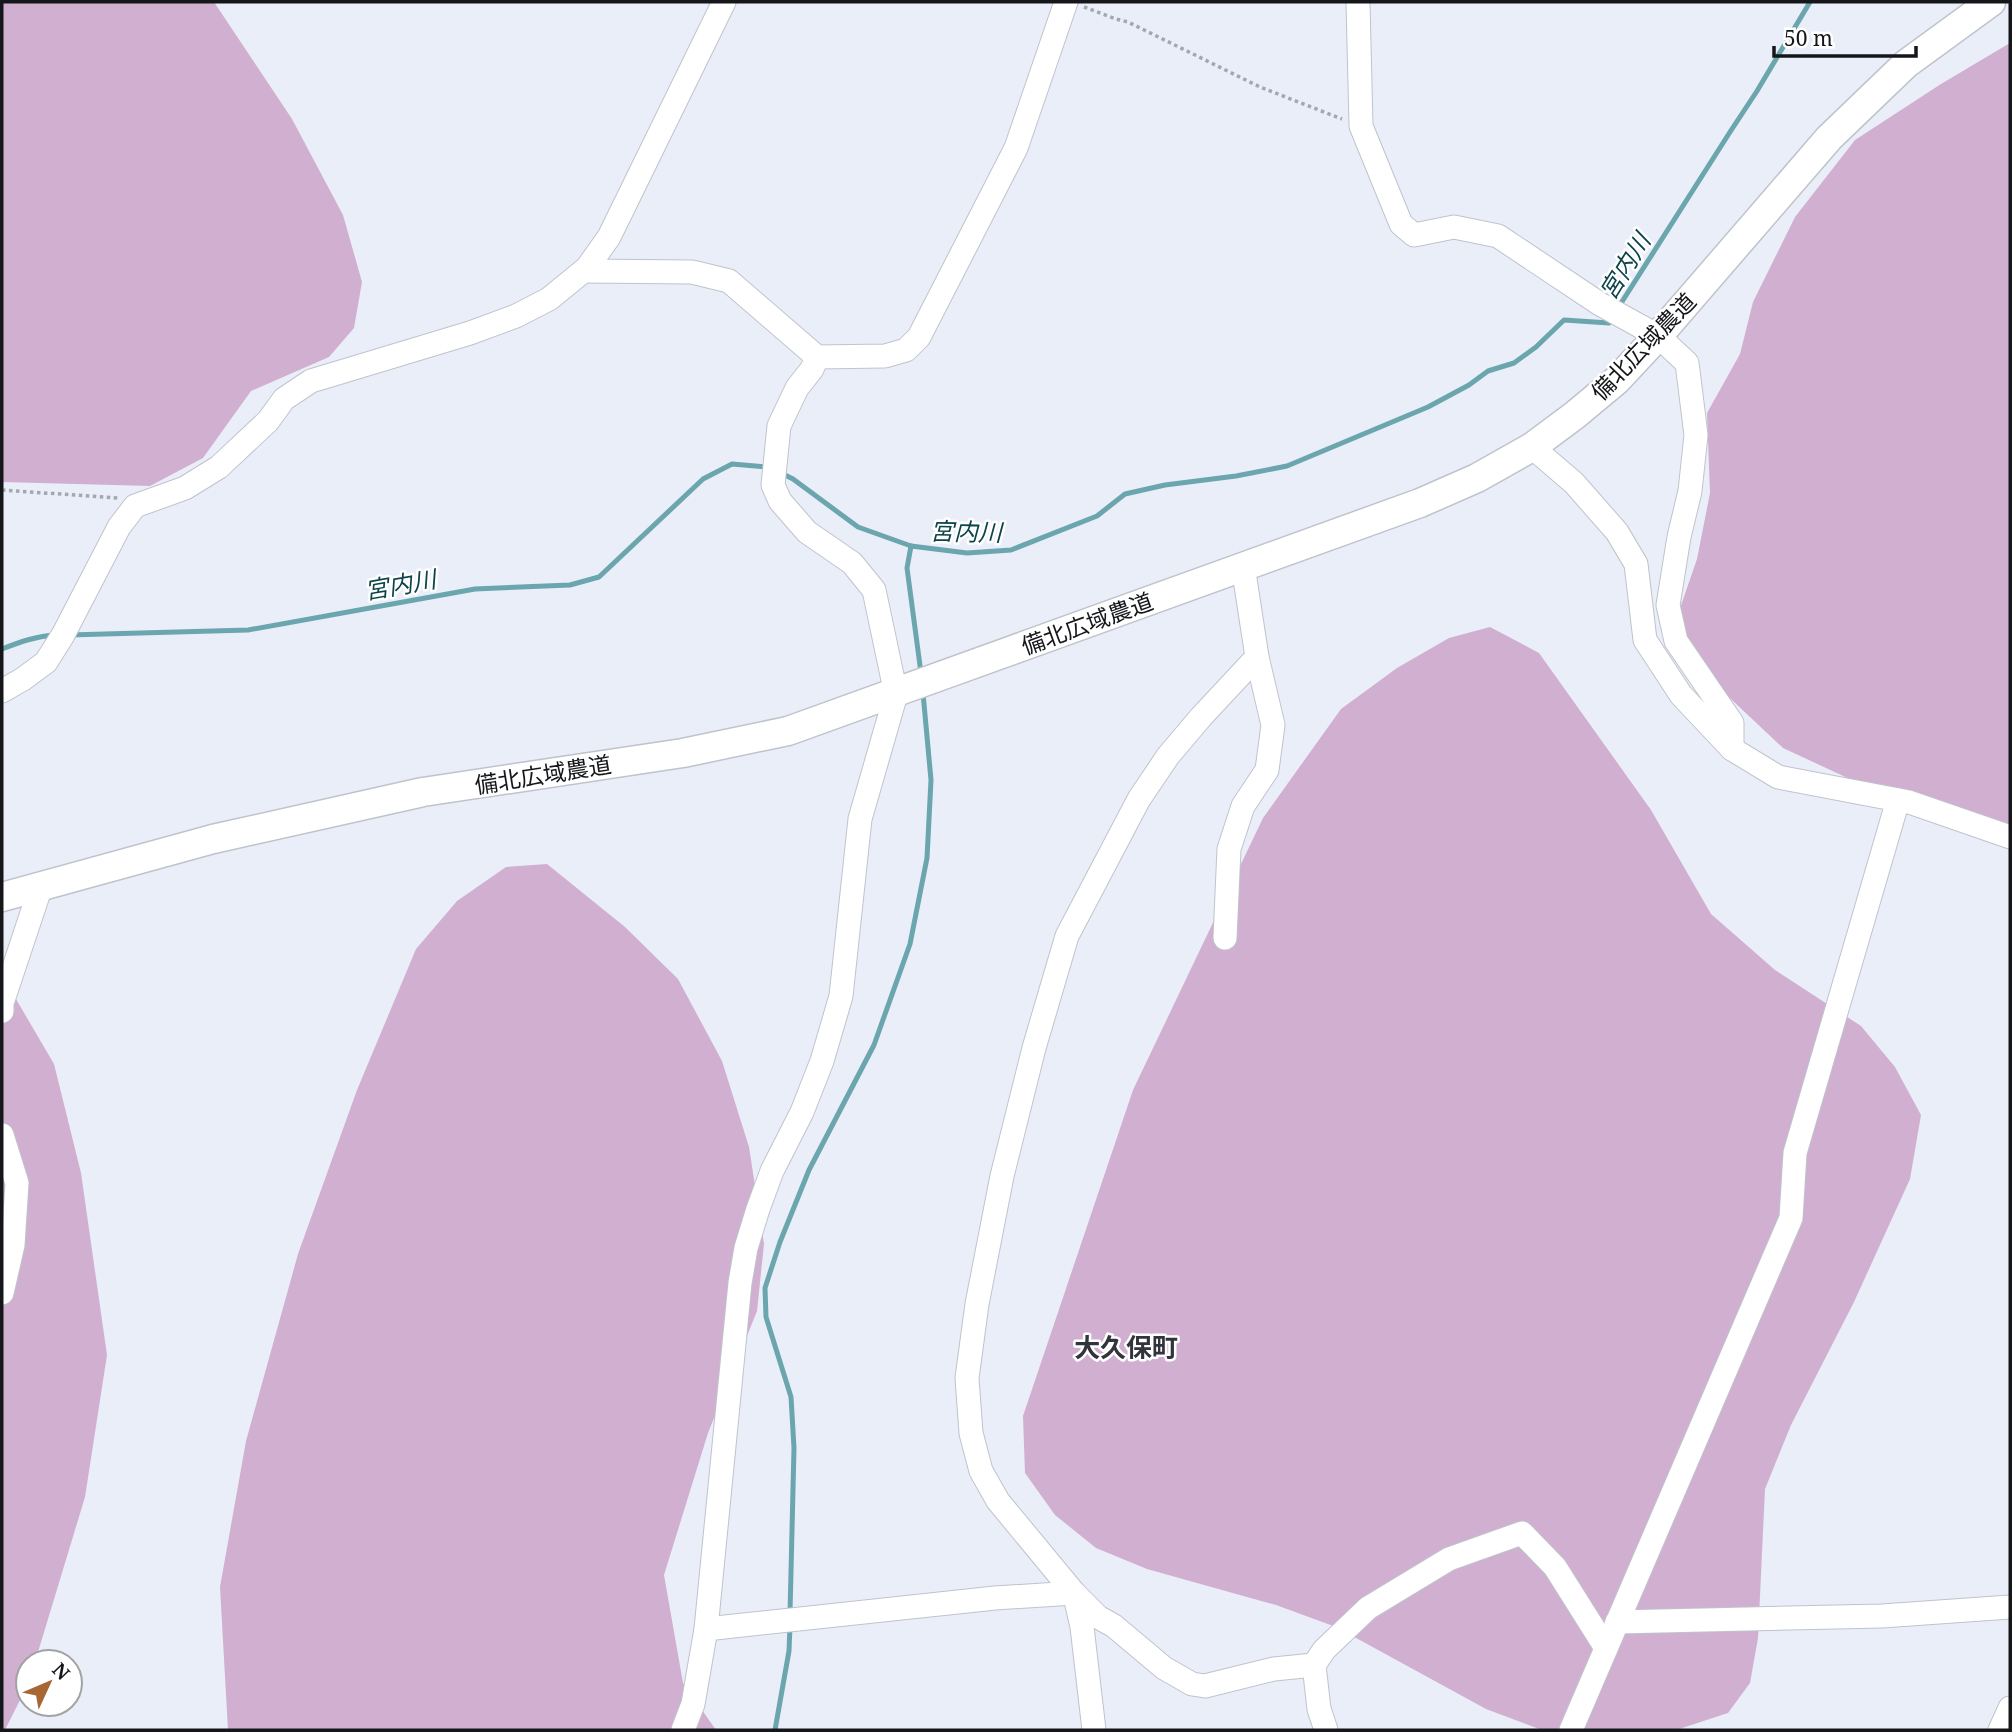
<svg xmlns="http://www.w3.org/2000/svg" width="2012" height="1732" font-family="'Noto Serif','Noto Sans JP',serif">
	<rect width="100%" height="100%" fill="#eaeef8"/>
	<g fill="#d1afd0">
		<polygon points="2,2 214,2 292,119 343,215 362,282 354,328 329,357 251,391 203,458 150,486 2,482"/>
		<polygon points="2010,43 2010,830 1854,781 1783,748 1715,684 1676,620 1697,559 1710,493 1707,413 1740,354 1753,302 1795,217 1855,140 1941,84"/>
		<polygon points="1490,627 1539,653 1651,810 1711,914 1775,970 1861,1026 1895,1067 1921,1115 1910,1179 1854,1302 1791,1425 1765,1489 1758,1638 1750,1683 1728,1713 1676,1730 1542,1730 1486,1709 1336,1627 1276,1605 1147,1569 1096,1548 1055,1515 1025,1473 1023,1416 1133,1090 1263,818 1341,709 1397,668 1449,638"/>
		<polygon points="547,864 625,927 678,979 722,1061 749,1147 764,1244 757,1311 708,1433 664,1575 683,1683 716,1730 228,1730 220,1587 246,1441 298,1254 357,1090 416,949 457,901 506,867"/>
		<polygon points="2,984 13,994 54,1064 81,1173 107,1355 85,1497 35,1662 28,1662 28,1684 5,1730 2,1730"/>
	</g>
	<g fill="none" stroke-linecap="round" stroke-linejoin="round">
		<g stroke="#6ba6ae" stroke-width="5">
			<polyline points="1618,308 1730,132 1757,91 1810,2"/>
			<polyline points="779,472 793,479 858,527 911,546 967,553 1011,550 1097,516 1125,494 1165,485 1236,476 1287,466 1428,407 1469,385 1488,371 1514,363 1536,347 1564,320 1609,323 1613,317"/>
			<polyline points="911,546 907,568 921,673"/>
			<polyline points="69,635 248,630 475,589 570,585 599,577 703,479 732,464 767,467"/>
			<path d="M2,649C20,642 36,636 56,635"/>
			<polyline points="790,1613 794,1448 791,1397 766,1317 765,1288 780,1242 809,1170 874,1045 910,944 927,858 931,780 923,693"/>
			<polyline points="775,1730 789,1651 790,1626"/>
		</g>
		<defs>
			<g id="minor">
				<polyline points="1358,2 1361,126 1401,224 1414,235 1454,227 1498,236 1600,304 1658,336 1687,363 1696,435 1690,491 1679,537 1668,605 1676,641 1732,723 1732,749"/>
				<polyline points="584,271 692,272 729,281 817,357 885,356 906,350 919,337 1016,148 1066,2"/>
				<polyline points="1532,447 1574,483 1617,532 1636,564 1645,640 1681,695 1732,749 1778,777 1909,802 2010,837"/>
				<polyline points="1257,657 1201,717 1168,756 1139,799 1067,936 1034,1048 1002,1176 977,1304 967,1378 971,1433 981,1471 998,1501 1074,1593 1098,1617 1114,1626 1164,1668 1192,1684 1205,1686 1274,1669 1314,1665"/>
				<polyline points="2,691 23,679 46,662 63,635 119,527 135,506 185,488 219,467 268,421 284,399 311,381 470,333 516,316 549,299 587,268 609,237 724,2"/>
				<polyline points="1225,938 1229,849 1243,806 1267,770 1273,725 1257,657 1243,566"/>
				<polyline points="2,1011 2,1003 41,886"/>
				<polyline points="2,1135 17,1183 13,1245 2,1293"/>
				<polyline points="1075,1596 1082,1627 1094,1730"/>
				<polyline points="1617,1622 1882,1616 2010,1607"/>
				<polyline points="706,1629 995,1598 1074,1593"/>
				<polyline points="683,1730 693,1704 706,1629 740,1283 746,1248 758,1209 772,1171 802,1112 822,1061 841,996 860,819 896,694 874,590 852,563 807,532 780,501 773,485 779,426 797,388 812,369 817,357"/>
				<polyline points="1326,1730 1319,1709 1314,1665 1324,1650 1368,1608 1449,1559 1522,1533 1555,1567 1606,1648"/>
				<polyline points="1571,1730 1791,1218 1795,1153 1898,800"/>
				<polyline points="2000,1730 2010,1708"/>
			</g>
			<polyline id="tertiary" points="2,897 213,839 423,792 683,753 788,731 1420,503 1477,478 1532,447 1575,415 1617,380 1658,336 1829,138 1906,64 1991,2"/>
		</defs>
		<use href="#minor" stroke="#bfc3cc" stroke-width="25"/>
		<use href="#tertiary" stroke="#bfc3cc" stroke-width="31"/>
		<g stroke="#a3a7ae" stroke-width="3.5" stroke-dasharray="3.5 3.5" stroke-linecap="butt">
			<polyline points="1084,7 1116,19 1128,22 1260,87 1342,119"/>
			<polyline points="2,490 118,498"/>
		</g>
		<use href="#minor" stroke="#fff" stroke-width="23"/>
		<use href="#tertiary" stroke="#fff" stroke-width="28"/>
	</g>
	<g text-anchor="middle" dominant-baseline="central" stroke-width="5" stroke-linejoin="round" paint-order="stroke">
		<g font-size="23" fill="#141619" stroke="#fff">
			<text transform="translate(1643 346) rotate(-46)">備北広域農道</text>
			<text transform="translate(1087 623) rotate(-20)">備北広域農道</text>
			<text transform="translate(543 774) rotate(-9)">備北広域農道</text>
		</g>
		<g font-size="24" font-style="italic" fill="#0c444a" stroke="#fff">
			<text transform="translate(1624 266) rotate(-58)">宮内川</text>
			<text transform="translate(966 531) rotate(1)">宮内川</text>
			<text transform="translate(400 584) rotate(-10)">宮内川</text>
		</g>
		<g font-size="26" font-weight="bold" fill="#31343b" stroke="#fff">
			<text x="1126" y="1347">大久保町</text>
		</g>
	</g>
	<rect width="2012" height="1732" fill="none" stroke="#141619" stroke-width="7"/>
	<g transform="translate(49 1683) rotate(46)"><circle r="33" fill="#ffffff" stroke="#a1a2a3" stroke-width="2"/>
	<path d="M0-5L12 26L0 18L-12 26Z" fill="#a86633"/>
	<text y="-10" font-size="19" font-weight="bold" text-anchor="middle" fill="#141619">N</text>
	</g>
	<path d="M1774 46v10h142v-10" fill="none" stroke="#141619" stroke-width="3.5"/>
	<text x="1784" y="46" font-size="21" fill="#141619" stroke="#ffffff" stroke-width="5" paint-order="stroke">50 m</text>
</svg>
